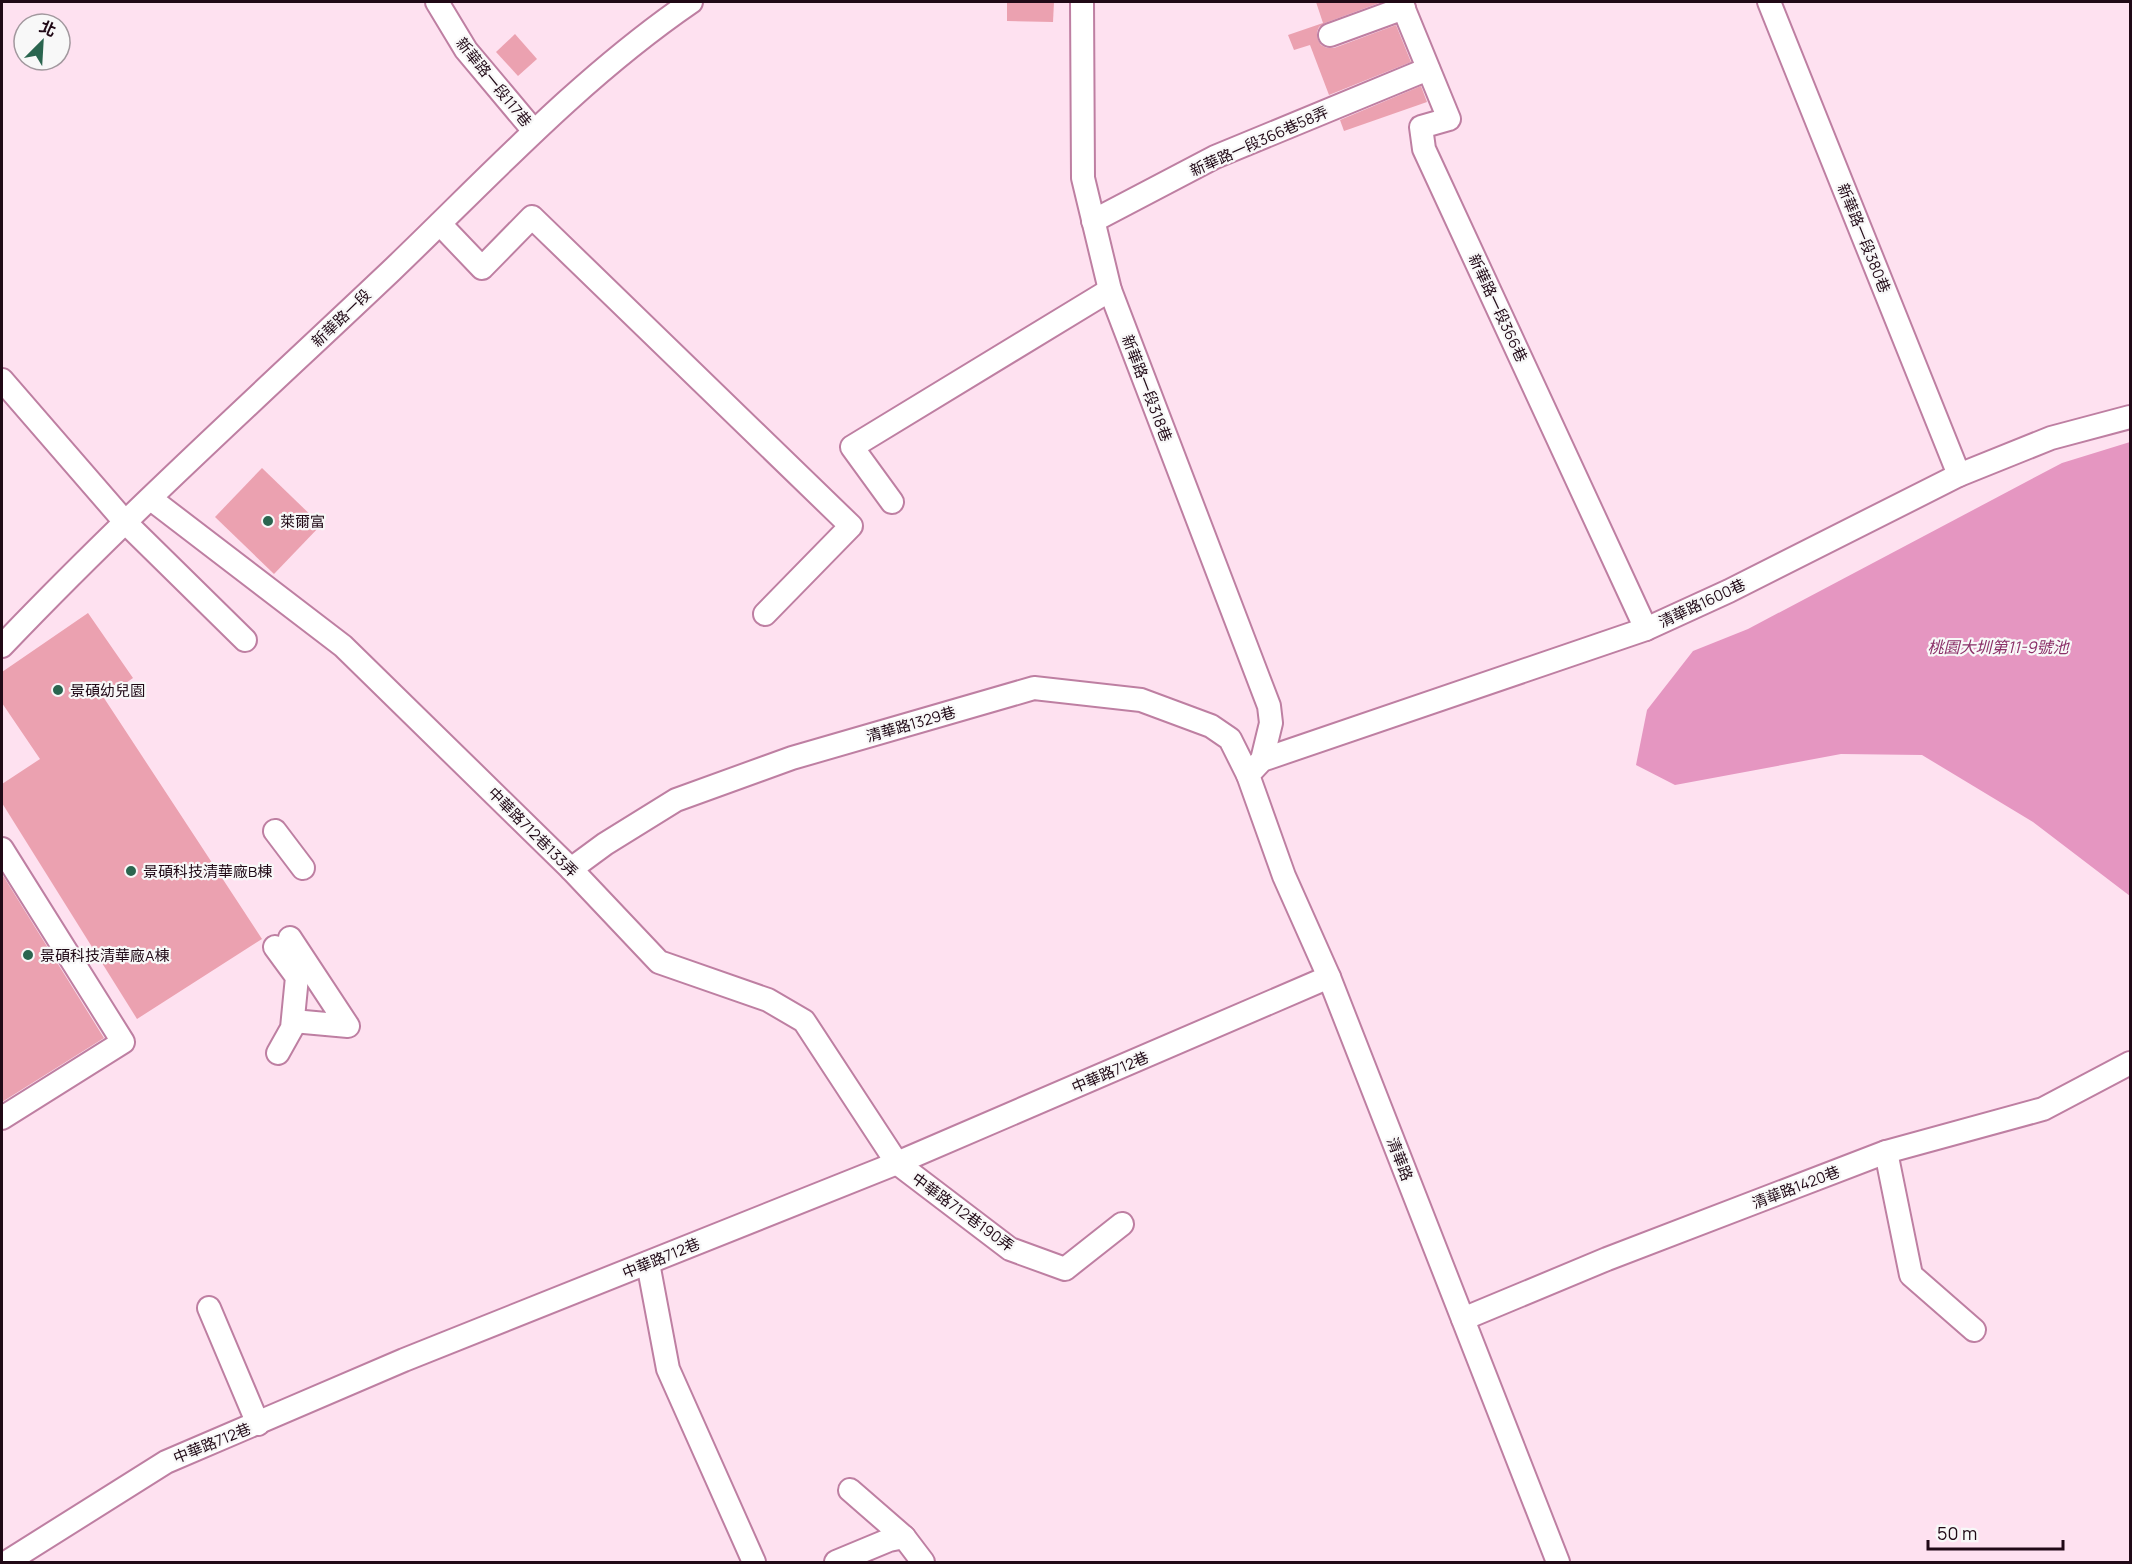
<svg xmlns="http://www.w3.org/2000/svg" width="2132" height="1564" font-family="Manrope,'Noto Sans TC',sans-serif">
	<rect width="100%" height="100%" fill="#fee1f0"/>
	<polygon fill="#e596c1" points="2130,442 2130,896 2033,822 1922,755 1841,754 1675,785 1636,765 1647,710 1693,651 1748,629 2062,463"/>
	<g fill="#eba1b0">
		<polygon points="1007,2 1054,2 1053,22 1007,21"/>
		<polygon points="1316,2 1382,2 1325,23 1319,27 1317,32 1318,40 1321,45 1327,48 1334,48 1396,25 1411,62 1329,95 1310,45 1294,50 1288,35 1323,23"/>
		<polygon points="515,34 537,59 518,76 496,52"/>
		<polygon points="1421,86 1427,102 1344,131 1340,120"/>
		<polygon points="262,468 321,525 274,574 215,517"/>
		<polygon points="88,613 133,678 104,698 262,939 137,1019 2,803 2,784 40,759 2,703 2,672"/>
		<polygon points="2,874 104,1038 2,1102"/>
	</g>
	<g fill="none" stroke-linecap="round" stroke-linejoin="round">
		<defs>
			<g id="minor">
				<polyline points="437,2 466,50 534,131"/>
				<polyline points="1082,2 1083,178 1110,290 1269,706 1271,723 1262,760"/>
				<polyline points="1401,2 1449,119 1421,127 1424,149 1646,629"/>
				<polyline points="1769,2 1959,475"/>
				<polyline points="1330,35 1404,8"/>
				<polyline points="1093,221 1215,157 1428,69"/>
				<polyline points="440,224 482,268 532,217 851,526 765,614"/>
				<polyline points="2,380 126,523 245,640"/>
				<polyline points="151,499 343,646 571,869 659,962 768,1000 804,1021 897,1163 1010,1249 1065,1269 1122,1224"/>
				<polyline points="892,502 852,447 1110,290"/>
				<path d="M2,646C126,516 260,395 391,271C488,178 580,78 691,2"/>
				<polyline points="275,831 303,868"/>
				<polyline points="2,849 123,1042 2,1118"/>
				<polyline points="571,869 605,844 676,800 792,758 1034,688 1141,700 1211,726 1230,739 1248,775"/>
				<polyline points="290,938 348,1026 293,1021"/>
				<polyline points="275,947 297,977 292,1028 278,1053"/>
				<polyline points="1886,1152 1911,1275 1974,1330"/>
				<polyline points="648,1263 668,1369 754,1562"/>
				<polyline points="209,1308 258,1424"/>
				<polyline points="1463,1319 1607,1259 1886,1152 2043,1109 2130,1063"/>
				<polyline points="850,1490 904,1537 923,1562"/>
				<polyline points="7,1562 166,1462 404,1360 897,1163 1329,977"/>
				<polyline points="836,1562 889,1540 904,1537"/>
				<polyline points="1558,1562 1329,977 1284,876 1248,775 1262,760 1646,629 1729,591 1959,475 2051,438 2130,417"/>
			</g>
		</defs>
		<use href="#minor" stroke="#be7fa2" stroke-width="26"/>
		<use href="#minor" stroke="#fff" stroke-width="22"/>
	</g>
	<g fill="#2a654f" stroke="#f8f8f8" stroke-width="2">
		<circle cx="268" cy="521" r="6"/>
		<circle cx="58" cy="690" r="6"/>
		<circle cx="131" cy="871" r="6"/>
		<circle cx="28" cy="955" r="6"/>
	</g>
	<g text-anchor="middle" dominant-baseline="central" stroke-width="4.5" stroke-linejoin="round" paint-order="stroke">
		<g font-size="15" fill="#200916" stroke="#f8f8f8">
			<text transform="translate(494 82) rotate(51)">新華路一段117巷</text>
			<text transform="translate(1259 141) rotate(-24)">新華路一段366巷58弄</text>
			<text transform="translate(1864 238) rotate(68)">新華路一段380巷</text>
			<text transform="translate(1498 308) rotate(65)">新華路一段366巷</text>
			<text transform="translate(341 318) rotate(-44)">新華路一段</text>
			<text transform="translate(1147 388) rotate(69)">新華路一段318巷</text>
			<text transform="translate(1702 603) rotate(-25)">清華路1600巷</text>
			<text transform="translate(911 724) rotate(-16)">清華路1329巷</text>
			<text transform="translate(533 832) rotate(45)">中華路712巷133弄</text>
			<text transform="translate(1110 1072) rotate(-23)">中華路712巷</text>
			<text transform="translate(1400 1159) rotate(69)">清華路</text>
			<text transform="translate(1796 1187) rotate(-21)">清華路1420巷</text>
			<text transform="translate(963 1212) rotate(36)">中華路712巷190弄</text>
			<text transform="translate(661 1258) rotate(-22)">中華路712巷</text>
			<text transform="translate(212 1443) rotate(-22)">中華路712巷</text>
		</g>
		<g font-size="15" fill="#200916" stroke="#f8f8f8" text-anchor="start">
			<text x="280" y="521">萊爾富</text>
			<text x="70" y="690">景碩幼兒園</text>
			<text x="143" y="871">景碩科技清華廠B棟</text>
			<text x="40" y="955">景碩科技清華廠A棟</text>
		</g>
		<g font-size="16" font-style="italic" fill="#8a2f67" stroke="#f8f8f8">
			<text x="1998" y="647">桃園大圳第11-9號池</text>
		</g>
	</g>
	<rect width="2132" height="1564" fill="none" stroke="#200916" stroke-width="6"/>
	<g transform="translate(42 42) rotate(24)"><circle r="28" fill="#f8f8f8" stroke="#a2989e" stroke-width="1.5"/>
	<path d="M0-4.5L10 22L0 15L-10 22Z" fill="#2a654f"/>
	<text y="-9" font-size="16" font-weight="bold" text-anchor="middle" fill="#200916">北</text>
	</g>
	<path d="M1928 1540v9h135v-9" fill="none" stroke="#200916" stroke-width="3"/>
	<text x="1937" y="1540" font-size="18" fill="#200916" stroke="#f8f8f8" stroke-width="4.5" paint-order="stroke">50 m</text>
</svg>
